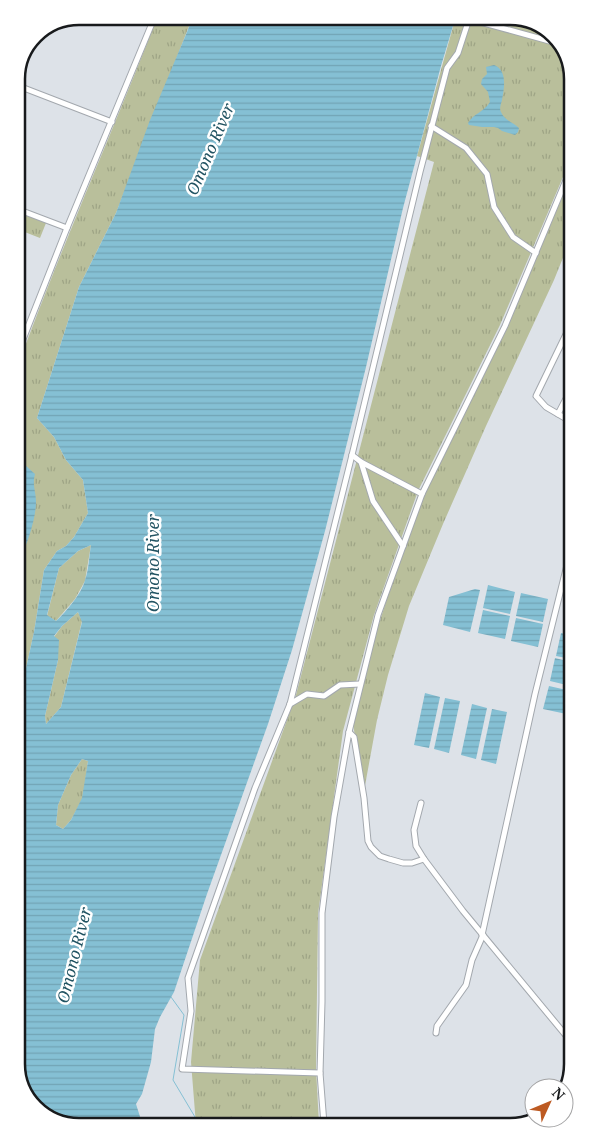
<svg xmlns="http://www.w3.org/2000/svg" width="589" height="1143" font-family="'Noto Serif',serif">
	<defs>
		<pattern id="grass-tufts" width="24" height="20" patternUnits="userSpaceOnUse" patternTransform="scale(1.25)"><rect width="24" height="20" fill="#b9bf9b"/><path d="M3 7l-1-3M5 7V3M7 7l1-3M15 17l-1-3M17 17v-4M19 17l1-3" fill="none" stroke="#9ea485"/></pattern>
		<pattern id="water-rules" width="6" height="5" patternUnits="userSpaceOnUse" patternTransform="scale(1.25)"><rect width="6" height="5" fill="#85c0d4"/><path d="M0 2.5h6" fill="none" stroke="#72a4b5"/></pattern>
	</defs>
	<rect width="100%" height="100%" fill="#dde2e8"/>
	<g fill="url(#grass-tufts)">
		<path d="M158,16H193L116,213L79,287L37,418L54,437L66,460L83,480L88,513L74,537L66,546L57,551L44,570L34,632L19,700L18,365C61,248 112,133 158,16Z"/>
		<polygon points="456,16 514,16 548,29 568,55 569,163 500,325 418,491 374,615 343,731 318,914 316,1069 319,1124 196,1125 191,1062 200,960 296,695 434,162 417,156"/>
		<polygon points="569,179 569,243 554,280 486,426 443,524 409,606 388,675 377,720 364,791 353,724 356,708 377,630 398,564 423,494 507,326"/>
		<polygon points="17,212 46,223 40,238 17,229"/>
		<polygon points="91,545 85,581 75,599 56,621 47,616 59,568 78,551"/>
		<polygon points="78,612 82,621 61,707 46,724 45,716 58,660 54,637 62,626"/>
		<polygon points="82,759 88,761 83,798 71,820 63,829 56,825 58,805 71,775"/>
	</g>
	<g fill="url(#water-rules)" fill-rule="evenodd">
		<path d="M193,16H456L441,66L403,208L366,367L325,531L292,650L268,724L207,894L174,992L160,1017L155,1029L151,1062L142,1094L136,1104L143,1126L75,1127L41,1114L21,1088L19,700L34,632L44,570L57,551L66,546L74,537L88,513L83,480L66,460L54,437L37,418L79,287L116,213L150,120L187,32ZM91,545C89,556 89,569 85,580C82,593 66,612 56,621L47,615L59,568L78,551ZM78,612L82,622L61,707L46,724L45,716L58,660L59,640L54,636L62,626ZM82,759L88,761L82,798L71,820L63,829L56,825L58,805L71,775Z"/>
		<path d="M494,65C508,70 504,89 502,100C501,104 499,109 501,112C504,120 514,123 519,128L518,132L515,135L502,131L498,128L494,127H482L469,125L468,123C474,113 483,113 490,102L488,92L481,84L482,79L487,74L486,67Z"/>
		<path d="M24,461L25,465L35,474C32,486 36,491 36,502C36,518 27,546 19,560L18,467L20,462Z"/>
		<polygon points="488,585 515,592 510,614 483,608"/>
		<polygon points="475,589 480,590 470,632 443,625 449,597"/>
		<polygon points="521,593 548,599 543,622 516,616"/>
		<polygon points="483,610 510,616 505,639 478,633"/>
		<polygon points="516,618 543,624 538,647 511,641"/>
		<polygon points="561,633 571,635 571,659 556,656"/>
		<polygon points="555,658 571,662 571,686 550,681"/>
		<polygon points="549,686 571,691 571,715 543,709"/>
		<polygon points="425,693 440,697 429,748 414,745"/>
		<polygon points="445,698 460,701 449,753 434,749"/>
		<polygon points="472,704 487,708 476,759 461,755"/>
		<polygon points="492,709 507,712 496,764 481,760"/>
	</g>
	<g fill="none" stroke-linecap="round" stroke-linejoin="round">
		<polyline stroke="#85c0d4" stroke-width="1" points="171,997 184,1015 173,1080 195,1117 192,1125"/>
		<defs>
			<g id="minor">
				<polyline points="469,19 560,44"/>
				<polyline points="16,85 112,122"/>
				<polyline points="431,126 466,148 487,174 494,207 513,237 536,253"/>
				<polyline points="17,209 67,228"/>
				<polyline points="569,328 536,396 546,407 570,421"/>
				<polyline points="18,352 67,228 155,16"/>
				<polyline points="558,414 570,391"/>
				<polyline points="352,455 361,462 373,501 403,546"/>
				<polyline points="361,462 422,494"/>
				<polyline points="290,704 307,694 324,696 340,685 360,684"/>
				<polyline points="349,732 354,737 364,798 368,841 371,847 380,856 389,859 403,863 412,863 424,859"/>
				<polyline points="421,803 414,830 416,846 424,859 463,911 573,1044"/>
				<polyline points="482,935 535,694 568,561 570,548"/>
				<polyline points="436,1033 437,1026 466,985 472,960 483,935"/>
				<polyline points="320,1073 182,1069 191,1011 188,978 255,788 290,704 352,455 420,172 447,68 458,53 470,16"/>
				<polyline points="324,1124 320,1073 322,1002 322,913 334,817 349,732 378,615 422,494 505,326 569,173"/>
			</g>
		</defs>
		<use href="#minor" stroke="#a3a8ae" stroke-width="7"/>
		<use href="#minor" stroke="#fff" stroke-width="5"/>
	</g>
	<g text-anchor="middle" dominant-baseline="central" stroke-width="5" stroke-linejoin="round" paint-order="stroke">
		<g font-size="16" font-style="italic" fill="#215362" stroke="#fff">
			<text transform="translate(210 149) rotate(-67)">Omono River</text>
			<text transform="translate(153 563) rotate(-90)">Omono River</text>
			<text transform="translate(74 955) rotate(-76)">Omono River</text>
		</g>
	</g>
	<path d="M0 0H589V1143H0ZM79 25H510A54 54 0 0 1 564 79V1064A54 54 0 0 1 510 1118H79A54 54 0 0 1 25 1064V79A54 54 0 0 1 79 25Z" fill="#fff" fill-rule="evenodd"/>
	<path fill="none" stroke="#181a1c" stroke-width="2.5" d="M79 25H510A54 54 0 0 1 564 79V1064A54 54 0 0 1 510 1118H79A54 54 0 0 1 25 1064V79A54 54 0 0 1 79 25Z"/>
	<g transform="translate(549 1103) rotate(46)"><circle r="24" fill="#ffffff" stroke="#a3a3a4"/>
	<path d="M0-4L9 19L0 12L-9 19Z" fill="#bd5a22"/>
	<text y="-8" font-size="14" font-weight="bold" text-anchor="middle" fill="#181a1c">N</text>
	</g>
</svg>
